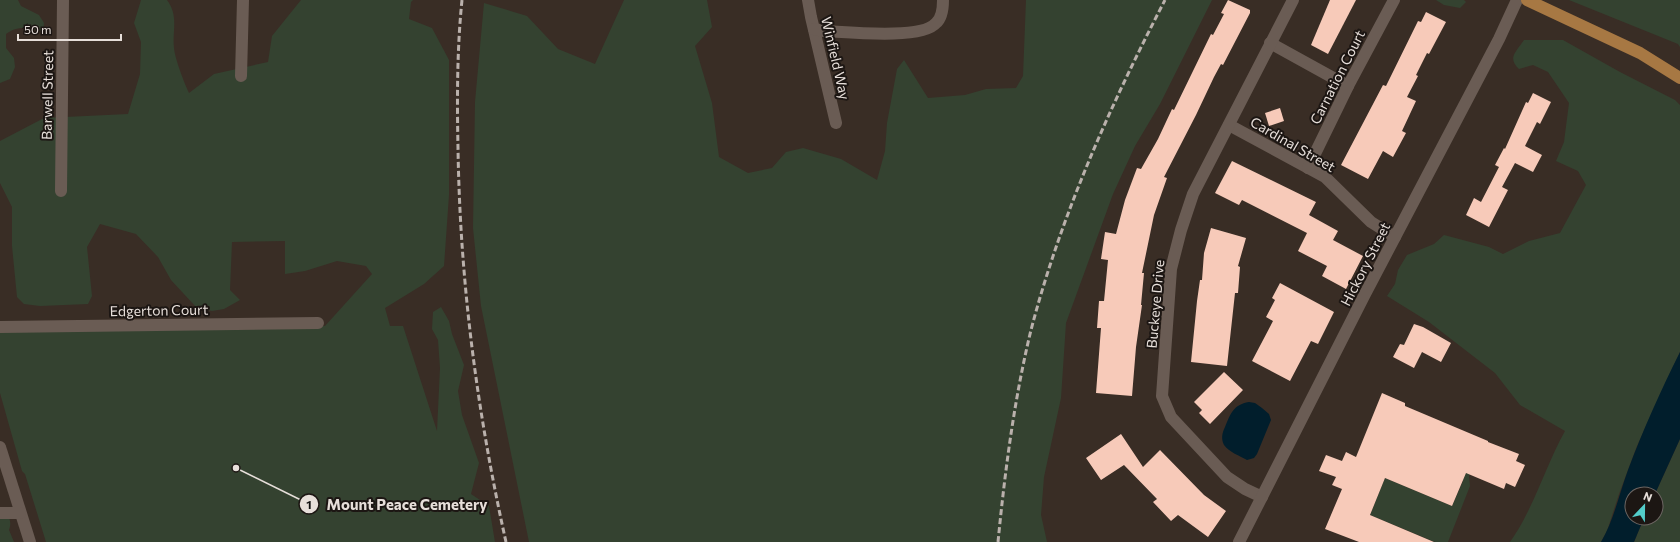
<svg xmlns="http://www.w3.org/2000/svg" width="1680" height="542" font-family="Commissioner,sans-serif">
	<rect width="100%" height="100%" fill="#392d25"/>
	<g fill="#344230">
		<path d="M0,0H18L21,6L39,15L44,23L43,31C29,28 18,25 6,34V48L14,58L15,67L10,79L0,83Z"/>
		<path d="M141,0H167C179,16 172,31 174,48C175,59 184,82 189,93L214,74L268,62L272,36L301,0H413L411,2L409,19L432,28L449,60V195L444,266L424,284L385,308L390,326H403L437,431L440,368L438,340L432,329L433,312L441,307L449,321L452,334L464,365L458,391L462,415L479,463L471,494L489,506L495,542H46L25,474L22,471L0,393V329L325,326L372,274L366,266L337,261L305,271L285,274V241L232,242L230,290L240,300L224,309L212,311L196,307L171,280L158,257L136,234L100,224L87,247L92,296L88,304L40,306L24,304L17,297L12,246V207L0,183V141L44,118L128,114L140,74L141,42L134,23Z"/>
		<polygon points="624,0 707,0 712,27 695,46 712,103 719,157 748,173 772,168 786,152 803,148 841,159 877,180 885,151 887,123 897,69 904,60 928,98 965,95 986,89 1016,88 1023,76 1026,0 1212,0 1160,104 1135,146 1113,194 1066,323 1061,398 1044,477 1041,515 1047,542 529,542 481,306 473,228 475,102 484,3 527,16 558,49 595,64"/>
		<polygon points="1436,0 1464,0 1466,2 1460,8 1444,5"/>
		<polygon points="1569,0 1680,0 1680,47 1678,44"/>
		<path d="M1524,40H1563L1620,72L1675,100L1680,105V352L1637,446L1619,494L1607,531L1601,542H1510C1534,508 1545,467 1565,431L1520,405L1495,373L1429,322L1387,296L1395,284L1398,270L1407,255L1434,244L1444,235L1489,247L1503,254L1529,241L1560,233L1586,185L1578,171L1556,161L1564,142L1569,103L1548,72L1533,65L1519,69C1507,58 1516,52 1524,40Z"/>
		<polygon points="1680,439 1680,542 1634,542 1644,518 1656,518 1656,494 1655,494"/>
		<polygon points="1380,446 1473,466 1469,476 1470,486 1448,542 1435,542 1370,515 1385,478 1452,506 1463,481"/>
		<path d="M0,507C7,514 13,519 9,530L14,542H0Z"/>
	</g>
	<g fill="#011e2c">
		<path d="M1680,352V439L1655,494H1632V518H1644L1634,542H1601C1614,520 1619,494 1628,470C1643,430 1661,390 1680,352Z"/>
		<path d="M1249,402L1255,403L1262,408L1269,414L1271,420L1257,454L1254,458L1247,460C1240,456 1229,452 1224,445C1221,439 1222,433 1225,427C1231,413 1233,405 1249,402Z"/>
	</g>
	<g fill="#f7cab9">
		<polygon points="1228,0 1250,10 1250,13 1223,65 1221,64 1214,77 1196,115 1164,177 1167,178 1154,215 1142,273 1144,273 1141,305 1142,305 1136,347 1132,396 1096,393 1101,328 1097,328 1099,301 1104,301 1108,260 1101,259 1105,232 1116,234 1125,200 1137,168 1141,169 1158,139 1172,109 1174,110 1211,34 1213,35 1224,14 1221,13"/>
		<polygon points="1330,0 1356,0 1328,54 1311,45"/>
		<polygon points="1426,12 1446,22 1429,54 1427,53 1416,75 1418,76 1407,97 1416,101 1402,131 1406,133 1393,157 1383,151 1368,179 1341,165 1383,85 1386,86 1418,21 1421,22"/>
		<polygon points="1533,93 1551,102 1540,124 1537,122 1525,146 1542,155 1533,172 1515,163 1502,187 1508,190 1489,227 1466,215 1474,198 1481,202 1499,167 1495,165 1504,148 1505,149 1526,102 1528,103"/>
		<polygon points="1280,108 1284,121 1269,126 1265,113"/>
		<polygon points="1232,161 1316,202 1309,215 1338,231 1333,240 1363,256 1346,289 1322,276 1327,266 1298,251 1307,233 1242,200 1239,205 1215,193"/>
		<polygon points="1211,228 1246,238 1238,266 1240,267 1238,293 1235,293 1227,366 1191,362 1197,301 1200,280 1202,280 1204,253"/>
		<polygon points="1280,283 1334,312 1318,344 1311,341 1290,381 1252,361 1273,321 1266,317 1275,300 1272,298"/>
		<polygon points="1414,324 1423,327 1451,343 1441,362 1422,352 1414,368 1393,357 1400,344 1404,345"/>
		<polygon points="1224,372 1243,390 1210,424 1199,413 1202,410 1194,402"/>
		<polygon points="1382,393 1405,403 1405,406 1488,441 1488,442 1519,454 1516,461 1525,465 1515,487 1506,483 1504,489 1466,473 1452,506 1385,478 1370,515 1434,542 1359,542 1325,529 1342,489 1332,485 1336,477 1319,471 1326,455 1342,461 1346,452 1356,457"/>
		<polygon points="1121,434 1143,467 1160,450 1204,495 1226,511 1208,537 1178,515 1171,521 1153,502 1157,499 1124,465 1101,480 1086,458"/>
	</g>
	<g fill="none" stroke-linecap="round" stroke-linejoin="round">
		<g stroke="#6a5c54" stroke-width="12">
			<polyline points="808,0 811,17 836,123"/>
			<path d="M814,29L824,31C847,32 922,40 936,23C942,18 943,8 943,0"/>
			<polyline points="1270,43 1348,86"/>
			<polyline points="241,76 243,0"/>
			<polyline points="1229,125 1325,177 1371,222 1395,237"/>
			<polyline points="1308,168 1348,86 1394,0"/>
			<polyline points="61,191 63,0"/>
			<polyline points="0,327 318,323"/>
			<polyline points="0,447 30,542"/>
			<polyline points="1262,497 1245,489 1227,477 1171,417 1162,396 1171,269 1181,230 1193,194 1293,0"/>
			<polyline points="0,513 20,513"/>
			<polyline points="1239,542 1364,296 1499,39 1517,0"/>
		</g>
		<polyline stroke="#a77843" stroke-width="12" points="1527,0 1640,53 1680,78"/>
		<g stroke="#bab1ac" stroke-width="3" stroke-dasharray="6 3" stroke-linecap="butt">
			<path d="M462,0C457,49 457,99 458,148C460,282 477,412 506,542"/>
			<path d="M998,542C1005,471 1014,400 1031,330C1061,215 1110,106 1165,0"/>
		</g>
	</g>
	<g text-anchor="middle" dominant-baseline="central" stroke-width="4" stroke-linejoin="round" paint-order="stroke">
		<g font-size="14" fill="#e7dfda" stroke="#1c1613">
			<text transform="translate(836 58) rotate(77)">Winfield Way</text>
			<text transform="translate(1337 77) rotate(-63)">Carnation Court</text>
			<text transform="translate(47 95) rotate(-89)">Barwell Street</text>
			<text transform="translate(1293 144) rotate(30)">Cardinal Street</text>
			<text transform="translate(1365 264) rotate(-63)">Hickory Street</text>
			<text transform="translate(1155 304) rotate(-85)">Buckeye Drive</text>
			<text transform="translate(159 310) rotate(-1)">Edgerton Court</text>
		</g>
	</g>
	<path fill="none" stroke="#e7dfda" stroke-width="1.5" d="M236 468L309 504"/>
	<g fill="#e7dfda" stroke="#1c1613" stroke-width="1.5">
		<circle cx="236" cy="468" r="4"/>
		<circle cx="309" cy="504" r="10"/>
	</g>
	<g font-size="12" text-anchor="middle" font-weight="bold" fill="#111">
		<text x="309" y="509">1</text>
	</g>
	<g font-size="15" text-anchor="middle" font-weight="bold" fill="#e7dfda" stroke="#1c1613" stroke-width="4" stroke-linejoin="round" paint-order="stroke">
		<text x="407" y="510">Mount Peace Cemetery</text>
	</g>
	<g transform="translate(1644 506) rotate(22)"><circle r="19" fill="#1c1613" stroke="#6d6663"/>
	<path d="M0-3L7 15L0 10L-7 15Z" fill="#53cdca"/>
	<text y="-6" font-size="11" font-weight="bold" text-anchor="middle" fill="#e7dfda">N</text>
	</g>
	<path d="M18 34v6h103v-6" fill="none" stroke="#e7dfda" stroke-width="2"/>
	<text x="24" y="34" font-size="12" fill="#e7dfda" stroke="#1c1613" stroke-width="3" paint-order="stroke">50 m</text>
</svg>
